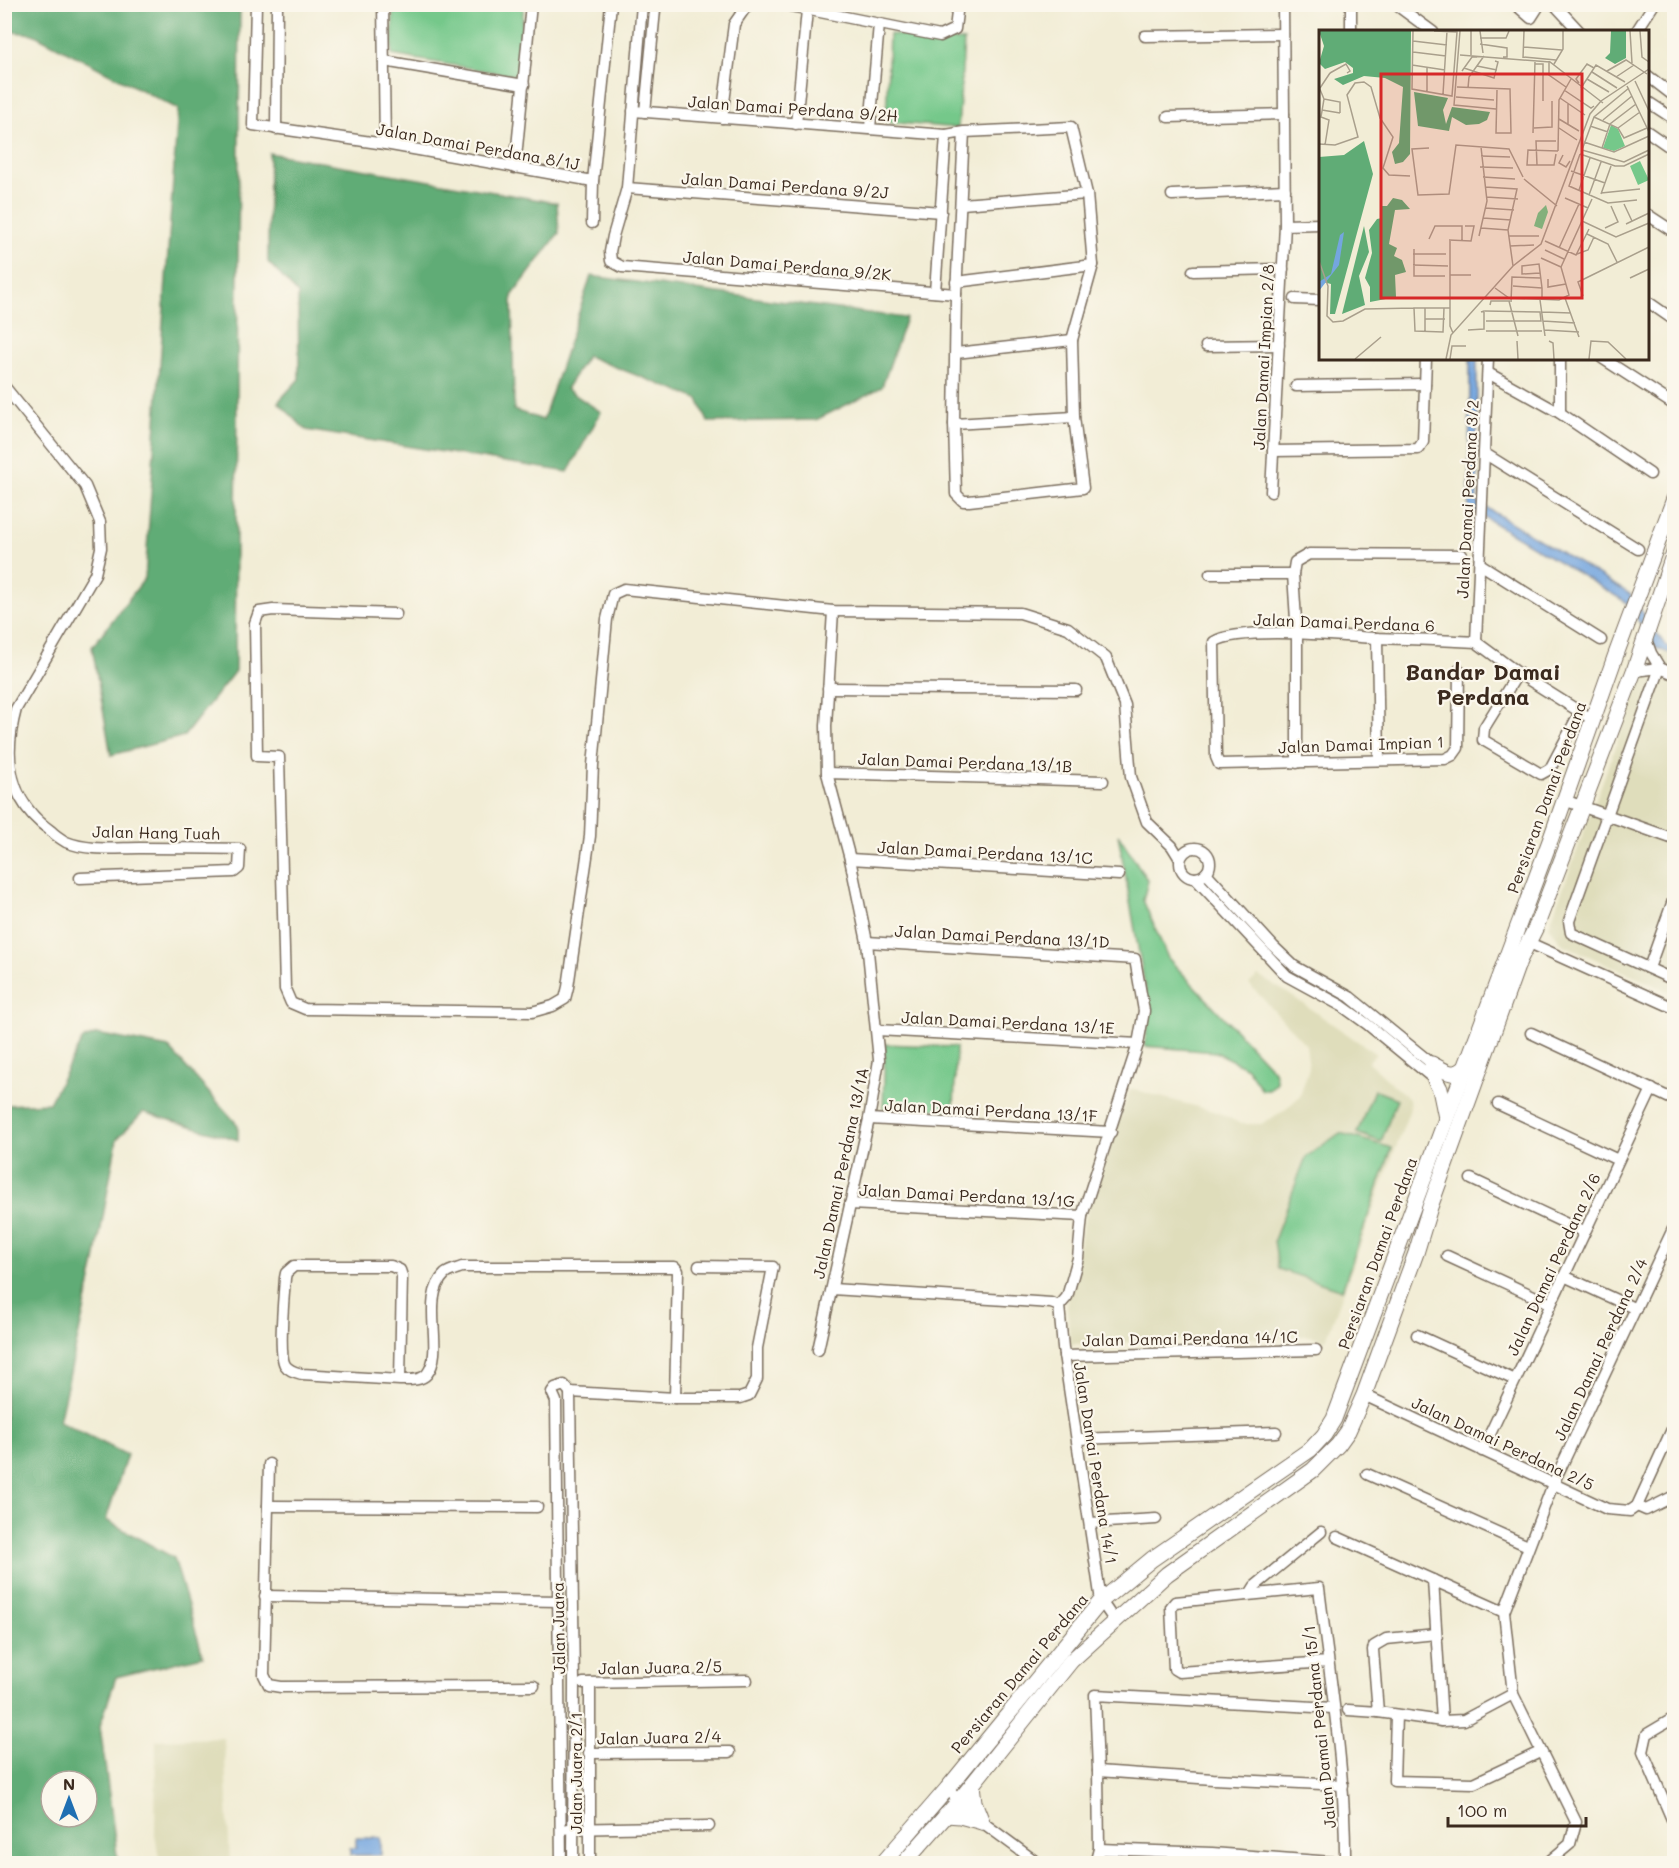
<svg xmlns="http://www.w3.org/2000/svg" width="1679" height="1868" font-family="Mali,sans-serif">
	<rect width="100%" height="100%" fill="#fbf7ec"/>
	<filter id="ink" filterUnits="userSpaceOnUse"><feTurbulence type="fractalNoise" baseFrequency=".0167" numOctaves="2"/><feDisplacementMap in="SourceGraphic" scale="12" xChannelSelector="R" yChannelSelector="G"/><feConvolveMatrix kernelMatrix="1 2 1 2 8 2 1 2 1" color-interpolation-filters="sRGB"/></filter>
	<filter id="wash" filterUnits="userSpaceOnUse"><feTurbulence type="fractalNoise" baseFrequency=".008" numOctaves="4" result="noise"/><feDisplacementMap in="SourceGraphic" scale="24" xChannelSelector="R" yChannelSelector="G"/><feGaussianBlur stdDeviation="1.35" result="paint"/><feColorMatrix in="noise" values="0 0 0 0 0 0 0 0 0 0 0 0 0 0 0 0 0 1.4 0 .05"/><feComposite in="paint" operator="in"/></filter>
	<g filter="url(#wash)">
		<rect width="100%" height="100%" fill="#f2edd6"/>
		<g fill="#dfddbb">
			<polygon points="1664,652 1674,656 1674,994 1562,944 1549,926 1641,678"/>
			<polygon points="1258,976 1286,992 1376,1054 1368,1062 1409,1099 1410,1109 1326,1340 1310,1336 1070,1344 1067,1302 1084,1222 1130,1089 1217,1112 1241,1124 1261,1124 1284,1111 1300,1096 1309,1068 1306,1045 1249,984"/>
			<polygon points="224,1738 230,1863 160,1863 155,1835 156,1740"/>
		</g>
		<g fill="#75c88a" stroke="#587954" stroke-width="1.5">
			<polygon points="393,5 524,5 517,76 392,55"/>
			<polygon points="889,34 964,41 958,128 886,122"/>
			<polygon points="1118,834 1148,881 1143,900 1168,958 1274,1071 1277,1082 1269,1090 1262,1090 1247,1068 1216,1052 1144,1046 1150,1015"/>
			<polygon points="885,1044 956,1047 954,1110 883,1108"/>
			<polygon points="1374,1090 1397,1099 1381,1142 1357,1133"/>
			<polygon points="1340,1133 1392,1148 1342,1290 1278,1269 1274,1240 1306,1157"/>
		</g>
		<g fill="#60ac76" stroke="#4e6b4a" stroke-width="1.5" fill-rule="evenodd">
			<polygon points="5,4 240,5 235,671 184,736 111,755 92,647 145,578 178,109 33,34 5,31"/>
			<polygon points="269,153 557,203 559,233 512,296 514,410 543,420 591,276 906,318 882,387 816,420 708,422 698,399 587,356 566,389 601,412 568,472 306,430 278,402 299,379 298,294 268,262"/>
			<path d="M97,1034L169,1048L238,1125V1140L143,1112L117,1139L94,1267L59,1421L127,1455L106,1520L174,1558L203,1656L116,1677L100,1726L118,1863H5V1105L49,1103L82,1040ZM51,1781H87V1817H51Z"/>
		</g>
		<g fill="#74a6df" stroke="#58687e" stroke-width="1.5">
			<polygon points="1470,359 1477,359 1477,502 1630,594 1665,645 1674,649 1674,655 1656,648 1626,602 1469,508"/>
			<polygon points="356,1838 381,1838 381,1855 350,1855 350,1848 356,1848"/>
		</g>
	</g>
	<g filter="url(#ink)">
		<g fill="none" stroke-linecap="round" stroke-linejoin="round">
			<defs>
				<g id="street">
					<polyline points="256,4 253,125 385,144 593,181 611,4"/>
					<polyline points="383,4 385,144"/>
					<polyline points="642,4 627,188 613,236 610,252 611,261 622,267 956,294"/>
					<polyline points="780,4 940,36 955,29 958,4"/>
					<polyline points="1399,4 1399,7 1433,32"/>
					<polyline points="1515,4 1531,18 1540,4"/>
					<polyline points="1554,4 1580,32"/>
					<polyline points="1351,32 1351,4"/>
					<polyline points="1636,32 1654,4"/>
					<polyline points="1145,36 1283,34"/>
					<polyline points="384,61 524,85"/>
					<polyline points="1648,76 1674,96"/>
					<polyline points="1648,102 1674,119"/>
					<polyline points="633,111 946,135 964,132 1071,127 1087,194 1093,265 1072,340 1074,417 1083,488 969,501 963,501 956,494 954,424 956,294 964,132"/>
					<polyline points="645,112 655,10 657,4"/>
					<polyline points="1168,117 1284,114"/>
					<polyline points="722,118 734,24 748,4"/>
					<polyline points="796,124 807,10"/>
					<polyline points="870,128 879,24"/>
					<polyline points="276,129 277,4"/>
					<polyline points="1648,132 1674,150"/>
					<polyline points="515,168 531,4"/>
					<polyline points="627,188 941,212"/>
					<polyline points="1172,195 1285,190"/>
					<polyline points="962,204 1087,194"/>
					<polyline points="1648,215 1674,232"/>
					<polyline points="592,223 593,181"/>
					<polyline points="1285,225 1320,224"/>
					<polyline points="1193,271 1283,269"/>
					<polyline points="956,282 1093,265"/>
					<polyline points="935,292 946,135"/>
					<polyline points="1295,299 1320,300"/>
					<polyline points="1648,302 1674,320"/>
					<polyline points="1206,346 1279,345"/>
					<polyline points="956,353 1072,340"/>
					<polyline points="1560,358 1560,413"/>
					<polyline points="1602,358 1673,404"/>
					<polyline points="1488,373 1560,413 1650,474"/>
					<path d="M4,386L85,486L100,522L101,548L95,574L16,709C3,757 8,801 51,831C55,835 61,839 66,842C88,851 115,848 139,848C172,848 206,848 240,849L239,868L234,872L80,878"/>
					<polyline points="1296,386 1425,384"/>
					<polyline points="954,424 1074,417"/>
					<polyline points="1273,451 1418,449 1423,442 1426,358"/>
					<polyline points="1484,453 1638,549"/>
					<polyline points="1271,492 1285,225 1283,4"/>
					<polyline points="1480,564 1601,640"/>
					<polyline points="1210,574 1293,574"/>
					<polyline points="396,614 273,610 259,612 255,623 257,756 279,757 285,989 291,1003 305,1009 532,1012 553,1006 565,999 568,987 590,836 593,765 607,619 613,594 624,589 833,611 1020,613 1068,628 1106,658 1125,705 1131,777 1147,822 1172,846 1180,859"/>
					<polyline points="1645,637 1651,653 1660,668"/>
					<polyline points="1377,638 1379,760"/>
					<polyline points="1476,642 1488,358"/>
					<polyline points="1476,642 1518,673 1585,715"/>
					<polyline points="1660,668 1569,921 1571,933 1674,980"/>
					<path d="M1459,670L1458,748L1453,755L1445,759L1219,764L1216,757L1214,642C1239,626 1340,636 1374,638C1408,639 1442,640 1476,642"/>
					<polyline points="1634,671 1660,668 1674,674"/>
					<polyline points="1518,673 1484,728 1483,740 1541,774 1550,769 1580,712"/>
					<polyline points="828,688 1076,690"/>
					<polyline points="1297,763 1297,635 1293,574 1295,562 1309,554 1462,555"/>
					<polyline points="827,773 1103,781"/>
					<polyline points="1564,800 1674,839"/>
					<circle cx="1195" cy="863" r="15"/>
					<polyline points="850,859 1119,875"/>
					<polyline points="1206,873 1273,946 1294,966 1350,997 1436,1067"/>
					<polyline points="1195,878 1287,976 1342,1006 1367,1024 1440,1084"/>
					<polyline points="867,942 1135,959 1144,1011 1138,1044 1082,1216 1078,1258 1067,1297 1059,1306"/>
					<polyline points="1534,945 1674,1008"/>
					<polyline points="1649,968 1674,898"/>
					<polyline points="877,1030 1138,1044"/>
					<polyline points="1531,1033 1674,1100"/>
					<polyline points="1498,1104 1618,1160"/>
					<polyline points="869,1119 1111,1132"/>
					<polyline points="1471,1179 1584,1232"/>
					<polyline points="850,1204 1082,1216"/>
					<polyline points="1447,1256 1551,1304"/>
					<polyline points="1564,1276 1636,1309"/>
					<polyline points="832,1289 1051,1303 1059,1306"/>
					<polyline points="1059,1306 1063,1348 1101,1601 1114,1620"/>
					<polyline points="1417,1335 1515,1380"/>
					<polyline points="818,1350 869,1119 879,1060 867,942 850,859 827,773 826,726 833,611"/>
					<polyline points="1064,1356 1316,1350"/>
					<path d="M400,1380L402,1276L400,1270L391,1266H294L286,1273L285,1278C284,1295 278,1353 285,1365C289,1371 295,1372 302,1374L400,1380C409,1380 421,1381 427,1374C446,1350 419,1299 445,1274C450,1270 457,1269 462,1267H675L678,1271L675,1398"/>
					<polyline points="570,1392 574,1682 573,1864"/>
					<polyline points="1364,1395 1607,1509 1630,1511 1637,1506 1674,1425"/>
					<polyline points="1078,1439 1276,1432"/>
					<polyline points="1482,1451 1652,1089"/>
					<polyline points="269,1464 264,1675 269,1685 281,1687 534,1686"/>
					<polyline points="1367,1474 1528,1546"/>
					<polyline points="268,1506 537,1507"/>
					<polyline points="1637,1506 1646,1510 1674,1496"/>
					<polyline points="1090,1523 1156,1519"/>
					<polyline points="1337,1537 1504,1612"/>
					<polyline points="1433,1580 1442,1721"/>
					<polyline points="1250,1594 1255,1586 1321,1532"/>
					<polyline points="265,1596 559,1601"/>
					<path d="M1328,1662L1179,1672L1174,1669L1171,1607L1175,1602L1319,1588C1330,1679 1346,1772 1345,1864"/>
					<polyline points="583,1683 747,1680"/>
					<polyline points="590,1683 590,1864"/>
					<polyline points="1348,1710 1378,1712 1442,1721 1464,1720 1513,1694"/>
					<polyline points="1378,1712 1373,1650 1374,1646 1386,1639 1436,1634"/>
					<polyline points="1396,1715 1394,1781 1474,1783 1540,1752"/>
					<polyline points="1674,1718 1647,1734 1643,1752 1674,1824"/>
					<polyline points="589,1753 730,1752"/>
					<polyline points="1098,1771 1213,1779 1343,1785"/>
					<polyline points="947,1789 982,1822 1039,1864"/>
					<polyline points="568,1829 709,1826"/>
					<polyline points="1099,1849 1212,1853 1345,1863"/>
					<polyline points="561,1864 556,1401 552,1392 555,1388 564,1385 570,1392 675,1398 740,1398 749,1395 757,1379 757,1348 773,1267 699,1266"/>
					<polyline points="1095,1864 1099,1849 1098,1771 1095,1695 1333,1708"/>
					<polyline points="1546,1864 1570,1844 1576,1822 1513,1694 1504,1612 1553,1484 1674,1227"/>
				</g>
				<g id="secondary">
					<path d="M1432,1064C1445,1071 1453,1078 1465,1068"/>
					<polyline points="1435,1080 1440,1089 1446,1118"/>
					<polyline points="972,1785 974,1802 982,1822"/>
					<polyline points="946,1815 960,1816 982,1822"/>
					<polyline points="882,1864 947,1789 1101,1601 1152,1559 1311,1449 1324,1435 1334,1419 1551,838 1615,657 1674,499"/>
					<polyline points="903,1864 959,1801 1071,1661 1167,1574 1313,1470 1338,1445 1348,1431 1364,1395 1416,1253 1430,1207 1519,961 1536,927 1634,671 1674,553"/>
				</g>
			</defs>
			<use href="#street" stroke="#7b6e5e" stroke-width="13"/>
			<use href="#secondary" stroke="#7b6e5e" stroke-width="17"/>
			<use href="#street" stroke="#fff" stroke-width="10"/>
			<use href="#secondary" stroke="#fff" stroke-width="15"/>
		</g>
	</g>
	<g text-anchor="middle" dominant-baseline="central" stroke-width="4.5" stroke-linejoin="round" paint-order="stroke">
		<g font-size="16" fill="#3b2a1e" stroke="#fbf7ec">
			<text transform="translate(793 108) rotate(4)">Jalan Damai Perdana 9/2H</text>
			<text transform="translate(478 146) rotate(10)">Jalan Damai Perdana 8/1J</text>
			<text transform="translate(785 185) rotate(4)">Jalan Damai Perdana 9/2J</text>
			<text transform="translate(787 265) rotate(5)">Jalan Damai Perdana 9/2K</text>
			<text transform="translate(1263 357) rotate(-87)">Jalan Damai Impian 2/8</text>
			<text transform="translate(1467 499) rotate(-87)">Jalan Damai Perdana 3/2</text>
			<text transform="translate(1344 622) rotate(2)">Jalan Damai Perdana 6</text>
			<text transform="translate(1361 744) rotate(-2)">Jalan Damai Impian 1</text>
			<text transform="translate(965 762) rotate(2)">Jalan Damai Perdana 13/1B</text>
			<text transform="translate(1546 797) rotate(-70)">Persiaran Damai Perdana</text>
			<text transform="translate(156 832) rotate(1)">Jalan Hang Tuah</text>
			<text transform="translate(985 852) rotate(3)">Jalan Damai Perdana 13/1C</text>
			<text transform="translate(1002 936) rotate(3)">Jalan Damai Perdana 13/1D</text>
			<text transform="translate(1008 1022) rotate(3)">Jalan Damai Perdana 13/1E</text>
			<text transform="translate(991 1110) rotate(3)">Jalan Damai Perdana 13/1F</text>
			<text transform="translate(840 1173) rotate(-78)">Jalan Damai Perdana 13/1A</text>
			<text transform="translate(967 1195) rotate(3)">Jalan Damai Perdana 13/1G</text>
			<text transform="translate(1377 1253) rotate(-70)">Persiaran Damai Perdana</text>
			<text transform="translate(1553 1264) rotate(-65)">Jalan Damai Perdana 2/6</text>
			<text transform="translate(1190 1338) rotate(-1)">Jalan Damai Perdana 14/1C</text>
			<text transform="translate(1600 1349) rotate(-65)">Jalan Damai Perdana 2/4</text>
			<text transform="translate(1503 1443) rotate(25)">Jalan Damai Perdana 2/5</text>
			<text transform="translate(1096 1463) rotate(81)">Jalan Damai Perdana 14/1</text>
			<text transform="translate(558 1628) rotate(-91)">Jalan Juara</text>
			<text transform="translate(660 1667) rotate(-1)">Jalan Juara 2/5</text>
			<text transform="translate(1019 1673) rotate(-50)">Persiaran Damai Perdana</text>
			<text transform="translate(1319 1727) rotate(-96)">Jalan Damai Perdana 15/1</text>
			<text transform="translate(659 1737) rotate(-1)">Jalan Juara 2/4</text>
			<text transform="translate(575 1773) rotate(-90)">Jalan Juara 2/1</text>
		</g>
		<g font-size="22" font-weight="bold" fill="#3b2a1e" stroke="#fbf7ec">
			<text x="1483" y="671">Bandar Damai<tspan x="1483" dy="25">Perdana</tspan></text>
		</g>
	</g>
	<g transform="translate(1319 30)">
		<rect width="330" height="330" fill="#f2edd6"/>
		<path d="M292,95L299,99L306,116L295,121L284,118ZM321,131L330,150L319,155L311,136ZM227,175L229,182L223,199L215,196L219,183Z" fill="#75c88a"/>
		<path d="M0,1H92L91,124L84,132L76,134L73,122L80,113L84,57L66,48L45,46L24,55L15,49L34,43V38L26,32L6,39L0,33L5,16ZM292,1H307V28L296,34L286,28L291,23ZM95,62L129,68L124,80L127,94L133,77L171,82L168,90L160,94L147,95L133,87L130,101L99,96ZM45,111L54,144L16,284H11L12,254L0,251V127L25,125ZM74,168L83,170L91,179L76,180L70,214L78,218L75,226L83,230L87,242L76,245L77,267L51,272V257L46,248L53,223L50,200L58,189L63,188L61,176H68ZM45,196L50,222L40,246L46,275L23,284Z" fill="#60ac76"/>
		<path d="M25,202L20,235L0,261V252L12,244L21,205Z" fill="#74a6df"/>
		<path fill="none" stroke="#a99f8c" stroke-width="1.5" d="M94,1L93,59L133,66L138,2L115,1M141,1L135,75L177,79M161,1L164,23M311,1L313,33M321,1L323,27L330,32M161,8H187L190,1M94,11L128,15M161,14L188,18V27H184M204,17L243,20M94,22L127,26M141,25L231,32L284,73M152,25V1M204,27L237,30M204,28L205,1M230,31V45L247,57M216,34H224V71M235,34L244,19V1M93,35L126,40M158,36L178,40M108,38V61M145,38L175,48L179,32L176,31M143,41L153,27H158M288,41L307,30L328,44M273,42L298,58M11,43L27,34L31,41L28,43M297,47L315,35M268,49L290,62M316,51L330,81M260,53L257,49L268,34L275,38M308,56L330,102M0,57L5,69L2,87L10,90L6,115M138,57L191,59L192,103H177L178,60M1,58L11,43M149,58L150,47L165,26M262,58L277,35L306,52M310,58L275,87L263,120L305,132L330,120M245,60L272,78L275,76M124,64L128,1M137,67L175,70M241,68L266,85M5,69L21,72V83M3,80L21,83M275,87L299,98L305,108L328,98M240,89L260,101M284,90L313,66M249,94V74M271,96L289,102M215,98L233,97V71M240,98L258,110M299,98L321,82M214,103L216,31M265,112L295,122L330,106M0,114L16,115L39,107L28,65L36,53L45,52L52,57L61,88L74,107L64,138L70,145L91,146M110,118L93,119L99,165L130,164L137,115L190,119L204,147M283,118L291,94L317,74M239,121L240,70L252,49M237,124L235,135H208L209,120L239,121M261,124L250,156L289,173L318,170M261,124L296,136H305L330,124M244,125L240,133L247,137L251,131M162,126L191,127M218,135L217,111H237M161,137L194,138M252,141L286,153M164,147L196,149M205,149L238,176M166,157L198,159L189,200L194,236M260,160L271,128M282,163L321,159M282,164L292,136M270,165L282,132M167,167L199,169M246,168L269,178M305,174L313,191M166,178L195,180M164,188L192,190M263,191L297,207L330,193M307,194L330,183M162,198L189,200M286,198L299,192L292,176M268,204L289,214L298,232M160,206L168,171L162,117M190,206H220M110,209L116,196H143V211M130,210L152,211L155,196H146M131,211V296L134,303M226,211L257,225L270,199M191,216L215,215M240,218L260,174M95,219V246H126M226,220L245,229M94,224H127M258,224L269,220L275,207M222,228L242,237M0,231L9,256L8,286L14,292L24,291L46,279L95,278M94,235L129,236M221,243L203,244V236L220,234L223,258V270M131,245H152M311,248L330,239M229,249V257L247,254M194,256L223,258M176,258L190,268L240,270L250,265L242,237L273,169M264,266L259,252L330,217M246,268L260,307M221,270L226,306M190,271L199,306M192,272L193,247L222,248M171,275L172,271H191M106,278V302M125,278L124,302L96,301L95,278H131M166,281L221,282L222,291H167M223,282L252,283M106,289H126M224,291L256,293M149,300L165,299V281L162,282M225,300L260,302M167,301H223M198,311L199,329M230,311L234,313L235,329M36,329L62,307M127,329L132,305L194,236L222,214L271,84L282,71L330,39M131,329L133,316H147M270,329L272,311L289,312L307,329"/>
		<path fill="#d62828" fill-opacity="0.15" stroke="#d62828" stroke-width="3" d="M62,44H263V268H62Z"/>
		<rect width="330" height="330" fill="none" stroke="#3b2a1e" stroke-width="3"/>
	</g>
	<rect width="1679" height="1868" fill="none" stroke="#fbf7ec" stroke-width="24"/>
	<g transform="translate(69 1799)"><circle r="28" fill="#fbf7ec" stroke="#aea59a" stroke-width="1.5"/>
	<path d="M0-4.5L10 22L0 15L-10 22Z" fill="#1f6fb2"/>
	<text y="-9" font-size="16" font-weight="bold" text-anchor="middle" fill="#3b2a1e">N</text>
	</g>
	<path d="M1448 1817v9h138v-9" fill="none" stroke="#3b2a1e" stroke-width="3"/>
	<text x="1457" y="1817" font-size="18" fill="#3b2a1e" stroke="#fbf7ec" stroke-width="4.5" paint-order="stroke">100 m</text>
</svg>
